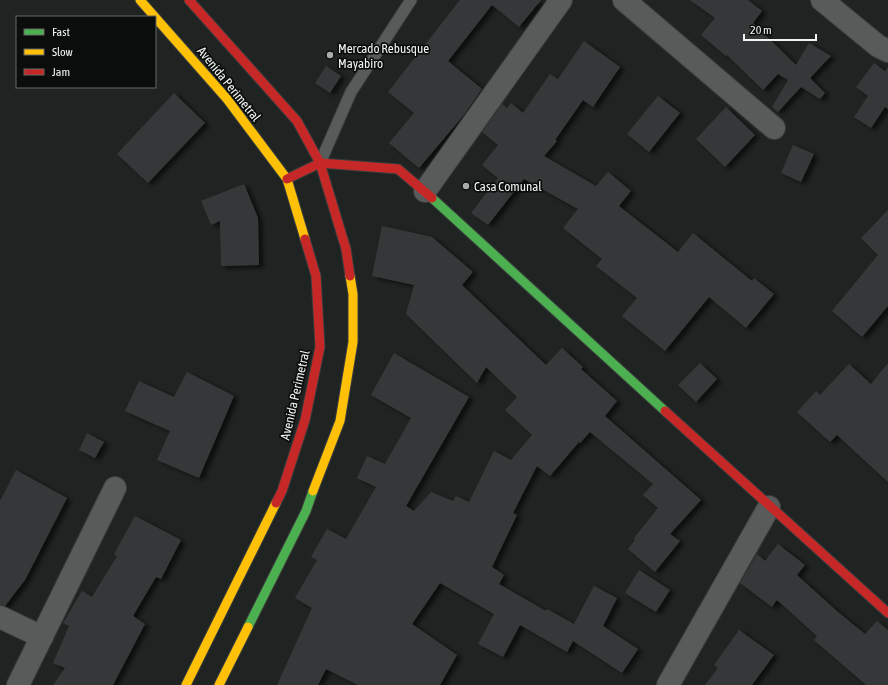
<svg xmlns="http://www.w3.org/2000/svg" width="888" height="685" font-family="'Asap Condensed',sans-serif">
	<defs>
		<filter id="shadow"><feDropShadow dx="4.5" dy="2.5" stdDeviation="2" flood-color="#0009"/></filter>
	</defs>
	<rect width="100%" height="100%" fill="#1f2321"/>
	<g fill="#363938" filter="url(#shadow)">
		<polygon points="460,0 541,0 519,27 492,5 448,61 482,89 463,116 419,168 389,143 414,113 388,92"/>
		<polygon points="690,0 748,0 762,11 753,23 796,65 809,43 831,56 810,78 825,93 820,99 801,87 778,112 772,107 788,80 778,74 763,90 727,55 726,56 701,35 715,18"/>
		<polygon points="584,41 620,67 593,107 583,100 555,140 557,141 544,156 596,186 608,172 631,191 619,206 678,252 693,233 752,281 754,278 774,294 746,328 709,297 665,351 622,316 637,298 596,266 602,259 563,228 578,209 524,179 488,225 471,213 498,178 482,165 498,145 482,132 502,104 507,108 511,103 523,113 550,74 558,79"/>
		<polygon points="874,63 885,71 888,67 888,109 885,107 871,128 854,117 868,96 856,87"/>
		<polygon points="326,66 341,76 330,93 315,83"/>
		<polygon points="174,93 205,123 148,183 117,154"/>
		<polygon points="658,96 680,113 649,152 627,134"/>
		<polygon points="726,107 755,135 725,167 696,139"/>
		<polygon points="793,145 814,154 801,182 781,173"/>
		<polygon points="244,184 258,218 259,265 221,266 220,221 211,225 201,201"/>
		<polygon points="888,210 888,306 862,337 832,311 878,255 861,238"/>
		<polygon points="382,226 432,237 473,272 462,285 546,365 562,348 583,367 581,369 617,401 605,416 701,500 670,534 680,541 655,572 628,549 635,540 634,538 658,508 643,495 653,484 590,432 580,443 579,442 550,476 537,466 513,513 517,515 492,567 504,575 499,584 546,611 547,609 574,624 594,586 617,598 603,626 638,649 622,673 573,641 567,652 520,625 503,657 478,644 494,614 440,583 412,624 457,655 440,685 358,685 326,669 318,685 277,685 312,608 295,598 317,560 311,557 327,529 346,539 376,487 357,478 367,456 385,464 411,418 371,395 394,353 469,397 406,506 414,511 431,492 453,501 456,496 469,502 494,451 511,460 532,435 505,410 517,397 486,367 477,383 406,314 414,285 372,276"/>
		<polygon points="700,363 717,379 696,402 678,385"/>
		<polygon points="888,363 888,482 837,435 830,442 797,412 816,391 820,395 849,364 871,384"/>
		<polygon points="187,372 234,396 199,478 157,460 170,431 125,411 139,381 174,397"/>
		<polygon points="87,433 104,442 95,458 79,450"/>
		<polygon points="16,470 67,498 25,580 5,606 0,605 0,501"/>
		<polygon points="135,516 181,540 161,579 156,577 133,616 145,624 113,685 53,685 65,668 53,663 69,626 63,623 82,591 92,597 117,556 114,554"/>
		<polygon points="778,544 805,565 797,575 838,612 865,634 877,621 888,630 888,685 866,685 814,640 817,636 777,600 772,607 740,583 757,554 765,561"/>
		<polygon points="639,570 670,590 656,612 625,593"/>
		<polygon points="739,630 774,655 752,685 705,685 718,668 714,665"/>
	</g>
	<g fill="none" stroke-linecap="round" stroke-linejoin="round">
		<defs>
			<polyline id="lane" points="320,163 351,92 411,0"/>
			<g id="street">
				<polyline points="624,0 774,128"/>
				<polyline points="822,0 878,46 888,51"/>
				<polyline points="425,191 561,0"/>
				<polyline points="0,617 42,637"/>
				<polyline points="18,685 115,488"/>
				<polyline points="668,685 769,507"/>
			</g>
			<g id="fast">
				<polyline points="432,198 665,411"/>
				<polyline points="248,627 306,511 313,491"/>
			</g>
			<g id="slow">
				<polyline points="140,0 227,99 287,179 305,239"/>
				<polyline points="313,491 340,421 353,342 353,294 350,276"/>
				<polyline points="186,685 276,503"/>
				<polyline points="219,685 248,627"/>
			</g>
			<g id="jam">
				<polyline points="189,0 297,121 320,163 346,249 350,276"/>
				<polyline points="287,179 320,163 398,169 432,198"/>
				<polyline points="665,411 888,613"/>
				<polyline points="276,503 282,491 305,420 320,347 316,276 305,239"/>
			</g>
		</defs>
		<use href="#lane" stroke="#3b3e3d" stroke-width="13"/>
		<use href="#street" stroke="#3b3e3d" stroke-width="24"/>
		<use href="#fast" stroke="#3b3e3d" stroke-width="11"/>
		<use href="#slow" stroke="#3b3e3d" stroke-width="11"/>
		<use href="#jam" stroke="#3b3e3d" stroke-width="11"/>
		<use href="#lane" stroke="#585b59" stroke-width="11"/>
		<use href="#street" stroke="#585b59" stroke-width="22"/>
		<use href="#fast" stroke="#4caf50" stroke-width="9"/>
		<use href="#slow" stroke="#ffc107" stroke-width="9"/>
		<use href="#jam" stroke="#c62828" stroke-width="9"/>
	</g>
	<g fill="#a7aca9" stroke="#0a0d0b" stroke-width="1.5">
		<circle cx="330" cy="55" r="4"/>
		<circle cx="466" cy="186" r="4"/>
	</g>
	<g text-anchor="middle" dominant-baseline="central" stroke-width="3.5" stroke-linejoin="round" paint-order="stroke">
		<g font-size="13" fill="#f0f5f2" stroke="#0a0d0b" text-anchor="start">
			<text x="338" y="48">Mercado Rebusque<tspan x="338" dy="15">Mayabiro</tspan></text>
			<text x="474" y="186">Casa Comunal</text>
		</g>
		<g font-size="13" fill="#f0f5f2" stroke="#0a0d0b">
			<text transform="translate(229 84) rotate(51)">Avenida Perimetral</text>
			<text transform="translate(295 395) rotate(-77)">Avenida Perimetral</text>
		</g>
	</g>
	<rect x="16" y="16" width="140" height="72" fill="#0a0d0b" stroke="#666a67"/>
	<rect x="24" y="29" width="20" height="6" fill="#4caf50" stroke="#666a67"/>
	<text x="52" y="36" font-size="12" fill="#f0f5f2">Fast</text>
	<rect x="24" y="49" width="20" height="6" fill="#ffc107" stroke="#666a67"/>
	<text x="52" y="56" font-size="12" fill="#f0f5f2">Slow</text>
	<rect x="24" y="69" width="20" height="6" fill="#c62828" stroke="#666a67"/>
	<text x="52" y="76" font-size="12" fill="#f0f5f2">Jam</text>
	<path d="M744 34v6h72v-6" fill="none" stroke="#f0f5f2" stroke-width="2"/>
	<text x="750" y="34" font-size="12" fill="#f0f5f2" stroke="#0a0d0b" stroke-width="3" paint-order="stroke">20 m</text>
</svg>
